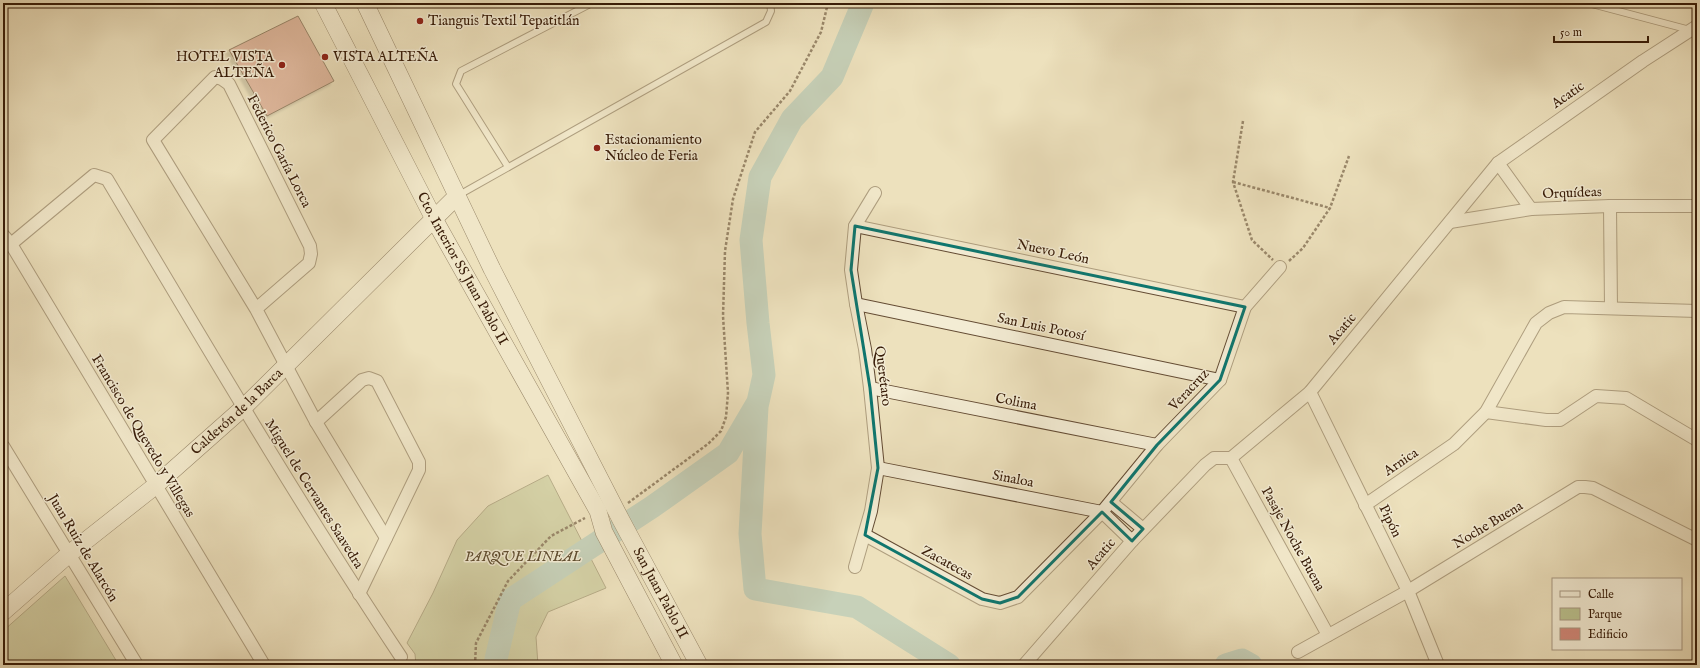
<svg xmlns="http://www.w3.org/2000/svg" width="1700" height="668" font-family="'IM FELL English',serif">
	<defs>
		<filter id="shadow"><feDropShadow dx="-3.5" dy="3.5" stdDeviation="1" flood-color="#0004"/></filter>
	</defs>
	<rect width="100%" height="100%" fill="#ede1bd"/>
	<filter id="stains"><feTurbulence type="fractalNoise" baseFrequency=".005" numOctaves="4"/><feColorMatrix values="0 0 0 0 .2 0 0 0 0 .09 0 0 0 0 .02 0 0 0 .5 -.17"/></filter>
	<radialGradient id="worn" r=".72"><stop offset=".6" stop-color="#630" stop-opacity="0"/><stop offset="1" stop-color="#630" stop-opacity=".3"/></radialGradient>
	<g fill="#bbc28f" stroke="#796e4b">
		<polygon points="548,475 606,588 548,612 536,637 538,665 416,665 415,654 407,643 433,593 457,540 488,506"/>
		<polygon points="65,576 117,662 117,665 3,665 3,631"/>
	</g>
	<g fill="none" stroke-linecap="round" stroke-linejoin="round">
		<g stroke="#99bdb3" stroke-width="23">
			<polyline points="757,407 750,534 755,589 857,607 949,665"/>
			<polyline points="497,665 496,659 510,600 652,507 728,453 758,402 764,375 758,323 751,240 760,177 792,119 832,77 863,3"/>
			<polyline points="1226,665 1242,660 1251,665"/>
		</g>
	</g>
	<polygon fill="#d18879" stroke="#371b07" filter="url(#shadow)" points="298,16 334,81 267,116 229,50"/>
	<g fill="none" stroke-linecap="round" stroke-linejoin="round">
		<defs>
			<g id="lane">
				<polyline points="1588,3 1690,30"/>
				<polyline points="508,167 456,84 461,71 592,3"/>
				<polyline points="459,195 766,22 771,11 770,3"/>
			</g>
			<g id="street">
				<polyline points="1498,163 1531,209"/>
				<polyline points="1610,206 1611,308"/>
				<polyline points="1450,222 1531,209 1610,206 1697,206"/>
				<polyline points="855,226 1245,307"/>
				<polyline points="3,235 11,244 264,665"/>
				<path d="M11,244L94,175L107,179C203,340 297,501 401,657"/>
				<polyline points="856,304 1220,380"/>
				<polyline points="256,309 309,263 311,254 310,246 229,84 222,79 215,77 153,140 256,309 316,422 386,538"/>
				<polyline points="870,388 1157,445"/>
				<polyline points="1310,392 1408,591 1438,665"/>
				<polyline points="1486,412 1546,420 1560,420 1596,396 1626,398 1697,440"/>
				<polyline points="316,422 362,380 369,378 377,381 419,462 419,470 359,594"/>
				<polyline points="3,446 137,665"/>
				<polyline points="1231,458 1328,635"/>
				<polyline points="878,468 1102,512 1132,541"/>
				<polyline points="1111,502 1143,529"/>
				<polyline points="1365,505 1454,444 1486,412 1536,323 1549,313 1564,307 1697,311"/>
				<polyline points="865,535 982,599 1000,603 1018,597 1102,512 1157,445 1220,380 1245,307 1280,267"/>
				<polyline points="855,567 871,511 878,468 870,388 865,349 856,304 851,270 855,226 875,193"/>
				<polyline points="1298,652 1408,591 1578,487 1585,487 1593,488 1697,540"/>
				<polyline points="1024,665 1132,541 1205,465 1214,458 1231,458 1310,392 1498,163 1643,61 1697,26"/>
			</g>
			<g id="secondary">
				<path id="s1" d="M323,3L434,219L598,511L604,532L674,665"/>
				<path id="s2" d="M365,3L492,269L621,520L699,665"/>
				<path id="s3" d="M3,612L69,554L155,486L243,408L457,196"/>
			</g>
		</defs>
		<use href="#lane" stroke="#644c34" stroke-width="8"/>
		<use href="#street" stroke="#644c34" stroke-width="14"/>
		<use href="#secondary" stroke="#371b07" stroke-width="18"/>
		<g stroke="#371b07" stroke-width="2.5" stroke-dasharray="3 2" stroke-linecap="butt">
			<polyline points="1243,121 1233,182 1252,240 1273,260"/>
			<polyline points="1233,182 1330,208"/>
			<polyline points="1289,261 1303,248 1330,208 1349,156"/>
			<polyline points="628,503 708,444 721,431 726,417 728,393 723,316 725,251 733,199 755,132 790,91 821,32 828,3"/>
			<polyline points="475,665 476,643 508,581 551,536 585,518"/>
		</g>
		<use href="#lane" stroke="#f3ecd4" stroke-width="6"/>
		<use href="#street" stroke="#f3ecd4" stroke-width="12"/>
		<use href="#secondary" stroke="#f3ecd4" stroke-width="17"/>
	</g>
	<path d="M0 0H1700V668H0ZM855,226L1245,307L1220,380L1157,445L1111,502L1143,529L1132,541L1102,512L1018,597L1000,603L982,599L865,535L878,468L870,388L851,270Z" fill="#ede1bd" fill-opacity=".55" fill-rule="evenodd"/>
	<path fill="none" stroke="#0f766e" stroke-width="3" stroke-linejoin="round" d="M855,226L1245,307L1220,380L1157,445L1111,502L1143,529L1132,541L1102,512L1018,597L1000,603L982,599L865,535L878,468L870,388L851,270Z"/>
	<g fill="#8f2418" stroke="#f3ecd4" stroke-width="1.5">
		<circle cx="420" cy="21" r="4"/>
		<circle cx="325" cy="57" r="4"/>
		<circle cx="282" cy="65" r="4"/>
		<circle cx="597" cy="148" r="4"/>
	</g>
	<g text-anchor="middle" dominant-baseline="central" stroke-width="3" stroke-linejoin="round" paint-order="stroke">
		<g font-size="14" fill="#371b07" stroke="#f3ecd4" text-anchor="start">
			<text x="428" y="21">Tianguis Textil Tepatitlán</text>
			<text x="274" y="57" text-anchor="end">HOTEL VISTA<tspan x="274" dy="16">ALTEÑA</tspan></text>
			<text x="333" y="57">VISTA ALTEÑA</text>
			<text x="605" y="140">Estacionamiento<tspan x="605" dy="16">Núcleo de Feria</tspan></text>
		</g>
		<g font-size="14" fill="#371b07" stroke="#f3ecd4">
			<text transform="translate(1568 95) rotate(-35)">Acatic</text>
			<text transform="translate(279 151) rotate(63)">Federico Garía Lorca</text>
			<text transform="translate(1572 193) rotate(-2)">Orquídeas</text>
			<text transform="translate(1053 252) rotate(12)">Nuevo León</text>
			<text stroke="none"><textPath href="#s1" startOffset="300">Cto. Interior SS Juan Pablo II</textPath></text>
			<text transform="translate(1041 327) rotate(12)">San Luis Potosí</text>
			<text transform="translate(1342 329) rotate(-50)">Acatic</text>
			<text transform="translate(883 376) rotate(83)">Querétaro</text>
			<text transform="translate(1189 390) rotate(-47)">Veracruz</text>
			<text transform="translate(1016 402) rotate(11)">Colima</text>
			<text stroke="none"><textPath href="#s3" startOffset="308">Calderón de la Barca</textPath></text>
			<text transform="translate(143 436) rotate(59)">Francisco de Quevedo y Villegas</text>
			<text transform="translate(1401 462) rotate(-34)">Arnica</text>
			<text transform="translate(1013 479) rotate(11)">Sinaloa</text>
			<text transform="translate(314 494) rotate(58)">Miguel de Cervantes Saavedra</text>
			<text transform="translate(1390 521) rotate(64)">Pipón</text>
			<text transform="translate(1488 525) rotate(-31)">Noche Buena</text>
			<text transform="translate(1293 539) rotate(61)">Pasaje Noche Buena</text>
			<text transform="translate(83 548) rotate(59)">Juan Ruiz de Alarcón</text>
			<text transform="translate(1101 554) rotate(-49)">Acatic</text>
			<text transform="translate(947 563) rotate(29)">Zacatecas</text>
			<text stroke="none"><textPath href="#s2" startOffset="660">San Juan Pablo II</textPath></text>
		</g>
		<g font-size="14" font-style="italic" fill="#5f4d30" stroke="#f3ecd4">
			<text x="523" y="557">PARQUE LINEAL</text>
		</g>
	</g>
	<rect width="1700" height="668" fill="none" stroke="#ede1bd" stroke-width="16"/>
	<rect x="4" y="4" width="1692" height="660" fill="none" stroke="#371b07" stroke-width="2"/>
	<rect x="8" y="8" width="1684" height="652" fill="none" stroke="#371b07"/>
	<rect x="1552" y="578" width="130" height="72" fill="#f3ecd4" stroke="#a89882"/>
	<rect x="1560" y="591" width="20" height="6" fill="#f3ecd4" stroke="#a89882"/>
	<text x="1588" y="598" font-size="12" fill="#371b07">Calle</text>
	<rect x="1560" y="608" width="20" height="12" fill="#bbc28f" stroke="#a89882"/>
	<text x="1588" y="618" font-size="12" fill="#371b07">Parque</text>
	<rect x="1560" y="628" width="20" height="12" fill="#d18879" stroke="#a89882"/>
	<text x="1588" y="638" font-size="12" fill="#371b07">Edificio</text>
	<path d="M1554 36v6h94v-6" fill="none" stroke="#371b07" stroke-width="2"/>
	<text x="1560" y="36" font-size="12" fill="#371b07" stroke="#f3ecd4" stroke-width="3" paint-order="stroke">50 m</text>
	<rect width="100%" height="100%" filter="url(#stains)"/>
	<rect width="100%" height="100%" fill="url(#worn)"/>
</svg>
